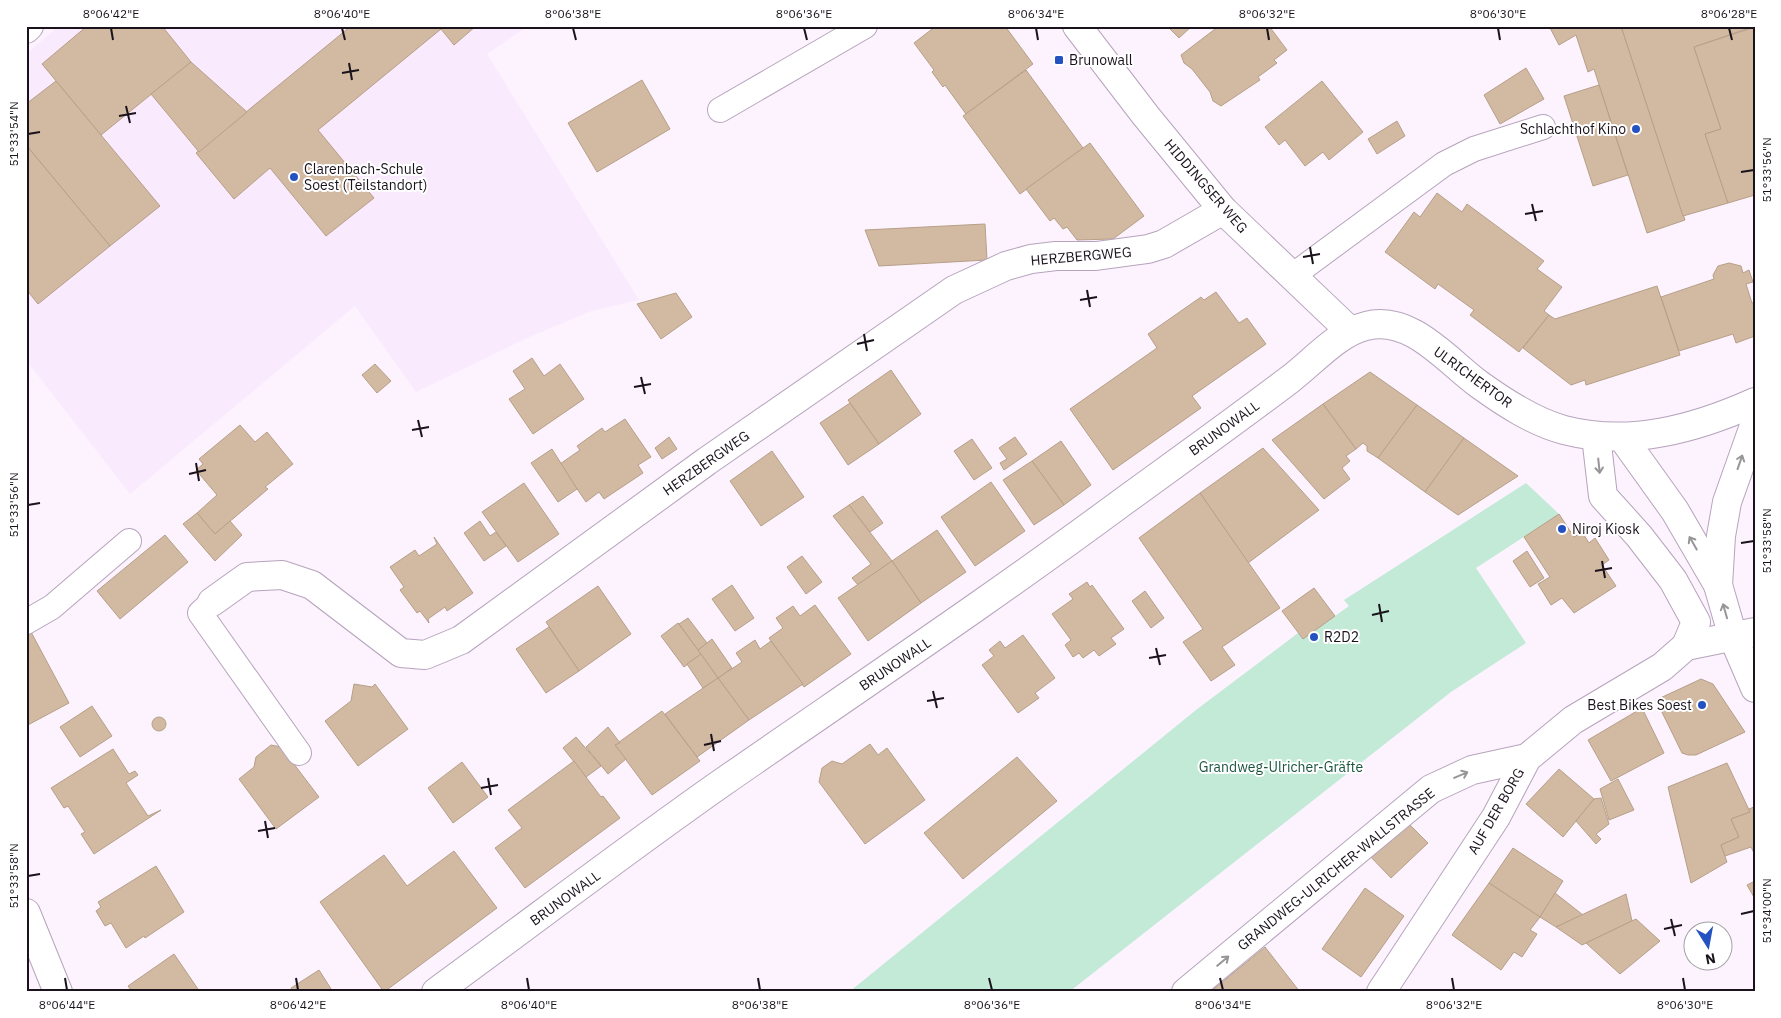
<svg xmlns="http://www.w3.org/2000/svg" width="1781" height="1018" font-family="'IBM Plex Sans',sans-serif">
	<rect width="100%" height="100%" fill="#fcf3fe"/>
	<polygon fill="#faeafe" points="59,26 528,26 487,54 639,300 591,311 527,338 416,392 355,306 130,494 26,360 26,54"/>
	<polygon fill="#c2ead6" points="1526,483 1559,514 1476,568 1526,643 1451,692 1069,992 849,992 1196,710 1298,633 1303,639 1349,606 1344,600"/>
	<g fill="#d2b9a1" stroke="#b79f88">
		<polygon points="87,26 162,26 191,62 101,135 42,64"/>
		<polygon points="351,26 476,26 454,45 441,29 318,130 374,198 326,236 270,168 234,199 196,153"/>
		<polygon points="936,26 1005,26 1033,64 966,114 945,85 943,87 932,72 934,70 914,43"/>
		<polygon points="1167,26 1192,26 1179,38"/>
		<polygon points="1219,26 1269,26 1287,50 1274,60 1277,63 1258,77 1260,80 1221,106 1213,101 1210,92 1192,69 1184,63 1181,55"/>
		<polygon points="1549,26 1621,26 1685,220 1647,233 1594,69 1588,72 1576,35 1559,45"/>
		<polygon points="1621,26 1755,26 1694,47 1721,129 1705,134 1728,203 1683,216"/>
		<polygon points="1755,27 1755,195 1728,203 1705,134 1721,129 1694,47"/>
		<polygon points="191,62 247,112 199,152 151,94"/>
		<polygon points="1526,68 1544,99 1500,124 1484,95"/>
		<polygon points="1026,70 1083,148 1020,194 963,116"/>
		<polygon points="642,80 670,129 597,172 568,123"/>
		<polygon points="56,81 160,206 110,246 26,145 26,104"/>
		<polygon points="1322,81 1363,132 1329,160 1323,152 1305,166 1285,140 1279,145 1265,127"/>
		<polygon points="1599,85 1628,175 1593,186 1564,96"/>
		<polygon points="1397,121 1405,136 1377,154 1368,139"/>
		<polygon points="1090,143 1144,216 1113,239 1077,240 1067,227 1063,229 1054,218 1050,221 1026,189"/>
		<polygon points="26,145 110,246 38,304 26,289"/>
		<polygon points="1437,193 1462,212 1467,204 1544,261 1537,269 1562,287 1544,311 1549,315 1519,352 1470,315 1474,310 1438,284 1435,289 1385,252 1414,212 1420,217"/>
		<polygon points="985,224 987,260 879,266 865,230"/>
		<polygon points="1729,263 1741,266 1743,273 1749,270 1753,282 1746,284 1752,303 1755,302 1755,336 1736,343 1733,334 1679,351 1661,297 1714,279 1713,275 1718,266"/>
		<polygon points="1657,286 1680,355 1586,385 1585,380 1571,385 1523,348 1549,315 1555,319"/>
		<polygon points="1216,292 1239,323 1247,318 1266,344 1192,396 1201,408 1113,470 1070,409 1157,348 1148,334 1201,297 1204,300"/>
		<polygon points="676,293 692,317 661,339 637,304"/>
		<polygon points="532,358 544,376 560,364 584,399 533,434 509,399 525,389 513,371"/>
		<polygon points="375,364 391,381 377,393 362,375"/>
		<polygon points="891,370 921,414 879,444 848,400"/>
		<polygon points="1370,372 1417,405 1378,458 1367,451 1367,446 1363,443 1356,449 1323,404"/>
		<polygon points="850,403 879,444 848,465 820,423"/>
		<polygon points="1323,404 1356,449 1346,456 1350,461 1342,468 1350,479 1324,499 1272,440"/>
		<polygon points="1417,405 1464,438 1425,492 1378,458"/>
		<polygon points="625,419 651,457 638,465 643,473 604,499 599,492 586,502 560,464 580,450 577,446 602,428 605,432"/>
		<polygon points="240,425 255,442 267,432 293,464 265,487 268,489 215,534 197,513 217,495 196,470 203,464 199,459"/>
		<polygon points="669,437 677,449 662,459 655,448"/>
		<polygon points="1015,437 1027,454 1004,470 1000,463 1007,459 999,448"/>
		<polygon points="1464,438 1518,476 1458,515 1425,492"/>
		<polygon points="972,439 992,468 974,480 954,451"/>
		<polygon points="1061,441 1091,485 1064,505 1032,461"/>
		<polygon points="1263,448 1319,510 1248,563 1200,493"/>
		<polygon points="552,449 577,489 558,502 531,463"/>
		<polygon points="772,451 804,497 761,526 730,481"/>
		<polygon points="1032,461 1064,505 1034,525 1003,480"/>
		<polygon points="991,482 1025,531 975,566 941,517"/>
		<polygon points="524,483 559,534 518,562 482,512"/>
		<polygon points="1200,493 1280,608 1222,647 1235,665 1211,681 1183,642 1203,629 1139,538"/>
		<polygon points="863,496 883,523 870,532 849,505"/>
		<polygon points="849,505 892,561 858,585 852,578 871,564 833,516"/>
		<polygon points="197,513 215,534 230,521 242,535 215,561 183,524"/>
		<polygon points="1559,514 1574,537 1582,532 1589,543 1595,538 1609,560 1602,565 1616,586 1574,613 1562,598 1551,605 1538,584 1550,577 1524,537"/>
		<polygon points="480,521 490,536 496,532 506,546 484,561 464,533"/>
		<polygon points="937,530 966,572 921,603 892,561"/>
		<polygon points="165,535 188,562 120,619 97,591"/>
		<polygon points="434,537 473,593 447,611 445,607 428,619 429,623 420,611 417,613 400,590 404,587 390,567 415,550 419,556 437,544"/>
		<polygon points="1527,551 1544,578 1530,587 1513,561"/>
		<polygon points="802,556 822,582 806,594 787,567"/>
		<polygon points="892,561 921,603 868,641 838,598"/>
		<polygon points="1087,582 1090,587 1092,585 1124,629 1111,638 1116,644 1099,656 1094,650 1083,658 1079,653 1073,657 1065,645 1071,640 1052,614 1073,599 1069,594"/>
		<polygon points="732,585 754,618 735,631 712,599"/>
		<polygon points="598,586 631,634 579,671 546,622"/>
		<polygon points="1314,588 1335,616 1303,639 1282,611"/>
		<polygon points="1145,591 1164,618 1151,628 1132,601"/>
		<polygon points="815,605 851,654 804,687 769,638 783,628 776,618 793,606 800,616"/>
		<polygon points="688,618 707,643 698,650 679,624"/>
		<polygon points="678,623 701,654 684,667 661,636"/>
		<polygon points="549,627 579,671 546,693 516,649"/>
		<polygon points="31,632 69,703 26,726 26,634"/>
		<polygon points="1023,635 1055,678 1035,693 1039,698 1018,713 982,665 994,656 989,650 1000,641 1005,648"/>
		<polygon points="712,639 732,668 718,678 698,650"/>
		<polygon points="755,640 760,649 771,641 803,684 749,720 718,678 742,662 736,653"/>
		<polygon points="701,654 718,678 703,688 687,664"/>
		<polygon points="718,678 749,720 697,757 665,714"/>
		<polygon points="1701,679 1713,684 1745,732 1696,755 1688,755 1682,753 1656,700"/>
		<polygon points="354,684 372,687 375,684 408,729 358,766 325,721 351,701"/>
		<polygon points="92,706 112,736 80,757 60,727"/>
		<polygon points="1642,708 1664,753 1611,781 1588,740"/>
		<polygon points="662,711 700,761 652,795 615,745"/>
		<circle cx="159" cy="724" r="7"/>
		<polygon points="608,727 620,743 615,745 626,759 608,774 586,747"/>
		<polygon points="576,737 601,766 586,777 563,748"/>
		<polygon points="870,744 878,755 887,748 925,800 865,844 819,782 822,768 832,761 842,764"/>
		<polygon points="271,745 281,747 319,797 276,829 239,779 254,767 256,757"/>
		<polygon points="113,749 129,774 135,771 138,775 126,783 148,816 161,810 94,854 81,834 85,832 68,806 64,808 51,788"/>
		<polygon points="1017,757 1057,801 963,879 924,833"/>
		<polygon points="574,761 601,797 603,796 620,818 525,888 495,848 522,828 508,810"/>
		<polygon points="462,762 488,797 453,823 428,788"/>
		<polygon points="1727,763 1750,812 1731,819 1739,837 1721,845 1727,862 1691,883 1668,787"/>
		<polygon points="1559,769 1594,799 1563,837 1526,804"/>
		<polygon points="1618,779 1634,810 1609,820 1600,789"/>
		<polygon points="1601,798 1609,824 1596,834 1601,839 1596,844 1576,821 1594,799"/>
		<polygon points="1754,807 1755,855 1751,847 1725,856 1721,845 1739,837 1731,819 1750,812 1749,809"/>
		<polygon points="1405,820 1428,843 1391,878 1368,854"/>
		<polygon points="1513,848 1563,881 1540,917 1489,883"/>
		<polygon points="454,851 497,908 384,992 320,902 384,855 407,886"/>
		<polygon points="156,866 184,912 145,938 144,936 126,948 111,923 105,926 96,911 101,907 98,902"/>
		<polygon points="1755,881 1755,899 1747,885"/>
		<polygon points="1489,883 1540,917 1530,930 1537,934 1522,957 1514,952 1501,970 1452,935"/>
		<polygon points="1365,888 1404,916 1361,977 1322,949"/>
		<polygon points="1555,893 1583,915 1556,927 1540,917"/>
		<polygon points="1626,894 1632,921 1582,945 1556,927"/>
		<polygon points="1636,919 1660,941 1620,974 1586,943"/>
		<polygon points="1265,947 1300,992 1210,992"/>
		<polygon points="174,954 200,992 132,992 128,986"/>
		<polygon points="319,970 333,992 293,992 291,988"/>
	</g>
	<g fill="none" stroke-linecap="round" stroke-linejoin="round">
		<defs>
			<g id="service">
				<polyline points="720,110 865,26"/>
				<polyline points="1292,276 1444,164 1474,149 1543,127"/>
				<polyline points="212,602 200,613 299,753"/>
				<polyline points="26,622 52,607 129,541"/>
			</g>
			<g id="minor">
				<polyline points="26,29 29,26"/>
				<polyline points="1596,436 1603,496 1639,536 1673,580 1696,622 1686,646"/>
				<polyline points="1622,437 1675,511 1718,585 1733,637 1755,688"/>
				<polyline points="1718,585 1721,536 1727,502 1755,423"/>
				<polyline points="212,602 247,577 282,575 312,585 401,653 425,655 461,640 707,461 954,290 1006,266 1031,259 1056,256 1096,256 1148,249 1164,244 1223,210"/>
				<polyline points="26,913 58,992"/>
				<polyline points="1186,992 1431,789 1472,770 1527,758"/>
				<polyline points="1381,992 1496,817 1527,758 1573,720 1662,667 1686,646 1755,632"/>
			</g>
			<g id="tertiary">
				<polyline points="1077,26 1146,116 1223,210 1350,331"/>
				<path d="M436,992C532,922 626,850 723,782C857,689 993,598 1124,501C1179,461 1235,421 1289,380C1313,362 1337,333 1366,326C1411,314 1448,362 1480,385C1505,403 1534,422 1564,430C1629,447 1695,429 1755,402"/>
			</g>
		</defs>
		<use href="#service" stroke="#b7a3bd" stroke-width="26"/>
		<use href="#minor" stroke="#b7a3bd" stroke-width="30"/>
		<use href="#tertiary" stroke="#b7a3bd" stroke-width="30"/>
		<use href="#service" stroke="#fff" stroke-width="24"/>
		<use href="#minor" stroke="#fff" stroke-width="28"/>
		<use href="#tertiary" stroke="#fff" stroke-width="28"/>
	</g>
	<defs><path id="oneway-shaft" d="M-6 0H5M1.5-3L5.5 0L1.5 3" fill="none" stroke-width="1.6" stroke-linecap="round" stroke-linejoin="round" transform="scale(1.25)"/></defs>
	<g stroke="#989599">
		<use href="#oneway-shaft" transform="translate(1740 462) rotate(-71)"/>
		<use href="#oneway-shaft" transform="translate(1599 466) rotate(84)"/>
		<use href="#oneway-shaft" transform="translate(1693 543) rotate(-120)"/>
		<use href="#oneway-shaft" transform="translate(1725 611) rotate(-106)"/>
		<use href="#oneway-shaft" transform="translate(1461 775) rotate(-23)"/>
		<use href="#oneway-shaft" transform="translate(1223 961) rotate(-40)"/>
	</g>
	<path fill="none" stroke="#1a131c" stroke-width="2" d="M111,28L113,40M342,28L345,40M573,28L576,40M804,28L807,40M1036,28L1038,40M1267,28L1269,40M1498,28L1500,40M1729,28L1732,40M349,63L352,80M342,73L359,70M126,106L130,123M119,116L136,113M28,134L40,132M1741,172L1754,170M1532,204L1536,221M1525,214L1543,211M1310,247L1313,264M1303,257L1320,254M1087,290L1090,307M1080,300L1097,297M864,334L867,351M857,344L874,340M641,377L645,394M634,387L651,384M418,420L422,437M412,430L429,427M196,463L199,481M189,474L206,470M28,505L40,503M1741,543L1754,541M1602,561L1605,578M1595,571L1612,568M1379,604L1382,622M1372,615L1389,611M1156,648L1160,665M1149,658L1166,655M933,691L937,708M927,701L944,698M711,734L714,751M704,745L721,741M488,778L491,795M481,788L498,785M265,821L268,838M258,831L275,828M28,876L40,874M1741,914L1754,911M1671,919L1675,936M1664,929L1682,925M65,978L67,990M296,978L298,990M527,978L529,990M758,978L760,990M989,978L992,990M1220,978L1223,990M1452,978L1454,990M1683,978L1685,990"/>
	<g fill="#2452c0" stroke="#fff" stroke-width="2">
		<rect x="1054" y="55" width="10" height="10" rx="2.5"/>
		<circle cx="1636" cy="129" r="5"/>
		<circle cx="294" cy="177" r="5"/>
		<circle cx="1562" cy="529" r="5"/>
		<circle cx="1314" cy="637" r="5"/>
		<circle cx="1702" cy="705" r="5"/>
	</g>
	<g text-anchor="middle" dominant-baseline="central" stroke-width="4" stroke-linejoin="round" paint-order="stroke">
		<g font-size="14" fill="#1a131c" stroke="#fff" text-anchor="start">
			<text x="1069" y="60">Brunowall</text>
			<text x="1626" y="129" text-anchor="end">Schlachthof Kino</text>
			<text x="304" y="169">Clarenbach-Schule<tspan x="304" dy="16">Soest (Teilstandort)</tspan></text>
			<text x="1572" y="529">Niroj Kiosk</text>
			<text x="1324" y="637">R2D2</text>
			<text x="1692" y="705" text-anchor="end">Best Bikes Soest</text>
		</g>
		<g font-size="14" fill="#1a131c" stroke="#fff">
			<text transform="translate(1206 186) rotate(49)">HIDDINGSER WEG</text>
			<text transform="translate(1081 256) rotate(-5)">HERZBERGWEG</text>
			<text transform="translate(1473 377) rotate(36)">ULRICHERTOR</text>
			<text transform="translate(1224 428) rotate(-36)">BRUNOWALL</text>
			<text transform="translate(706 463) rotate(-35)">HERZBERGWEG</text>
			<text transform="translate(895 664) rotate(-34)">BRUNOWALL</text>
			<text transform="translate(1496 811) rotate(-60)">AUF DER BORG</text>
			<text transform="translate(1336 869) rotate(-39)">GRANDWEG-ULRICHER-WALLSTRASSE</text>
			<text transform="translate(565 898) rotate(-36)">BRUNOWALL</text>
		</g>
		<g font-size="14" fill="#1b553f" stroke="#fff">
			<text x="1281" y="767">Grandweg-Ulricher-Gräfte</text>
		</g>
	</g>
	<rect width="1781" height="1018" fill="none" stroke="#ffffff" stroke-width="55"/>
	<g transform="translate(1708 946) rotate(169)"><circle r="24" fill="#ffffff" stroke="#a3a1a4"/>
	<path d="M0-4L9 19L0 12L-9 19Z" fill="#2452c0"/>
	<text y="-8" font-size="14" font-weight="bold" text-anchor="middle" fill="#1a131c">N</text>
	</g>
	<rect x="28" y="28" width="1726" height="962" fill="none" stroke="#1a131c" stroke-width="2"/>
	<g font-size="12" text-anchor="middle" fill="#1a131c">
		<text x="111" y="18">8°06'42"E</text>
		<text x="342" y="18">8°06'40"E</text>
		<text x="573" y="18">8°06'38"E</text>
		<text x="804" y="18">8°06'36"E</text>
		<text x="1036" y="18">8°06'34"E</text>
		<text x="1267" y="18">8°06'32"E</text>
		<text x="1498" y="18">8°06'30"E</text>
		<text x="1729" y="18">8°06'28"E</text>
		<text transform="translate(14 134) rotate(-90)" y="4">51°33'54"N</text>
		<text transform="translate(1767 170) rotate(-90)" y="4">51°33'56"N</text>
		<text transform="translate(14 505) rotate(-90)" y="4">51°33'56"N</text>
		<text transform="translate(1767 541) rotate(-90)" y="4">51°33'58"N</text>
		<text transform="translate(14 876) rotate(-90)" y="4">51°33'58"N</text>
		<text transform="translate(1767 911) rotate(-90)" y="4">51°34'00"N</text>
		<text x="67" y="1009">8°06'44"E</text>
		<text x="298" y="1009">8°06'42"E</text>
		<text x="529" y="1009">8°06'40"E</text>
		<text x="760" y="1009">8°06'38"E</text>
		<text x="992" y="1009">8°06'36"E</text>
		<text x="1223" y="1009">8°06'34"E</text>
		<text x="1454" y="1009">8°06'32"E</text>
		<text x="1685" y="1009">8°06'30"E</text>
	</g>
</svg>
